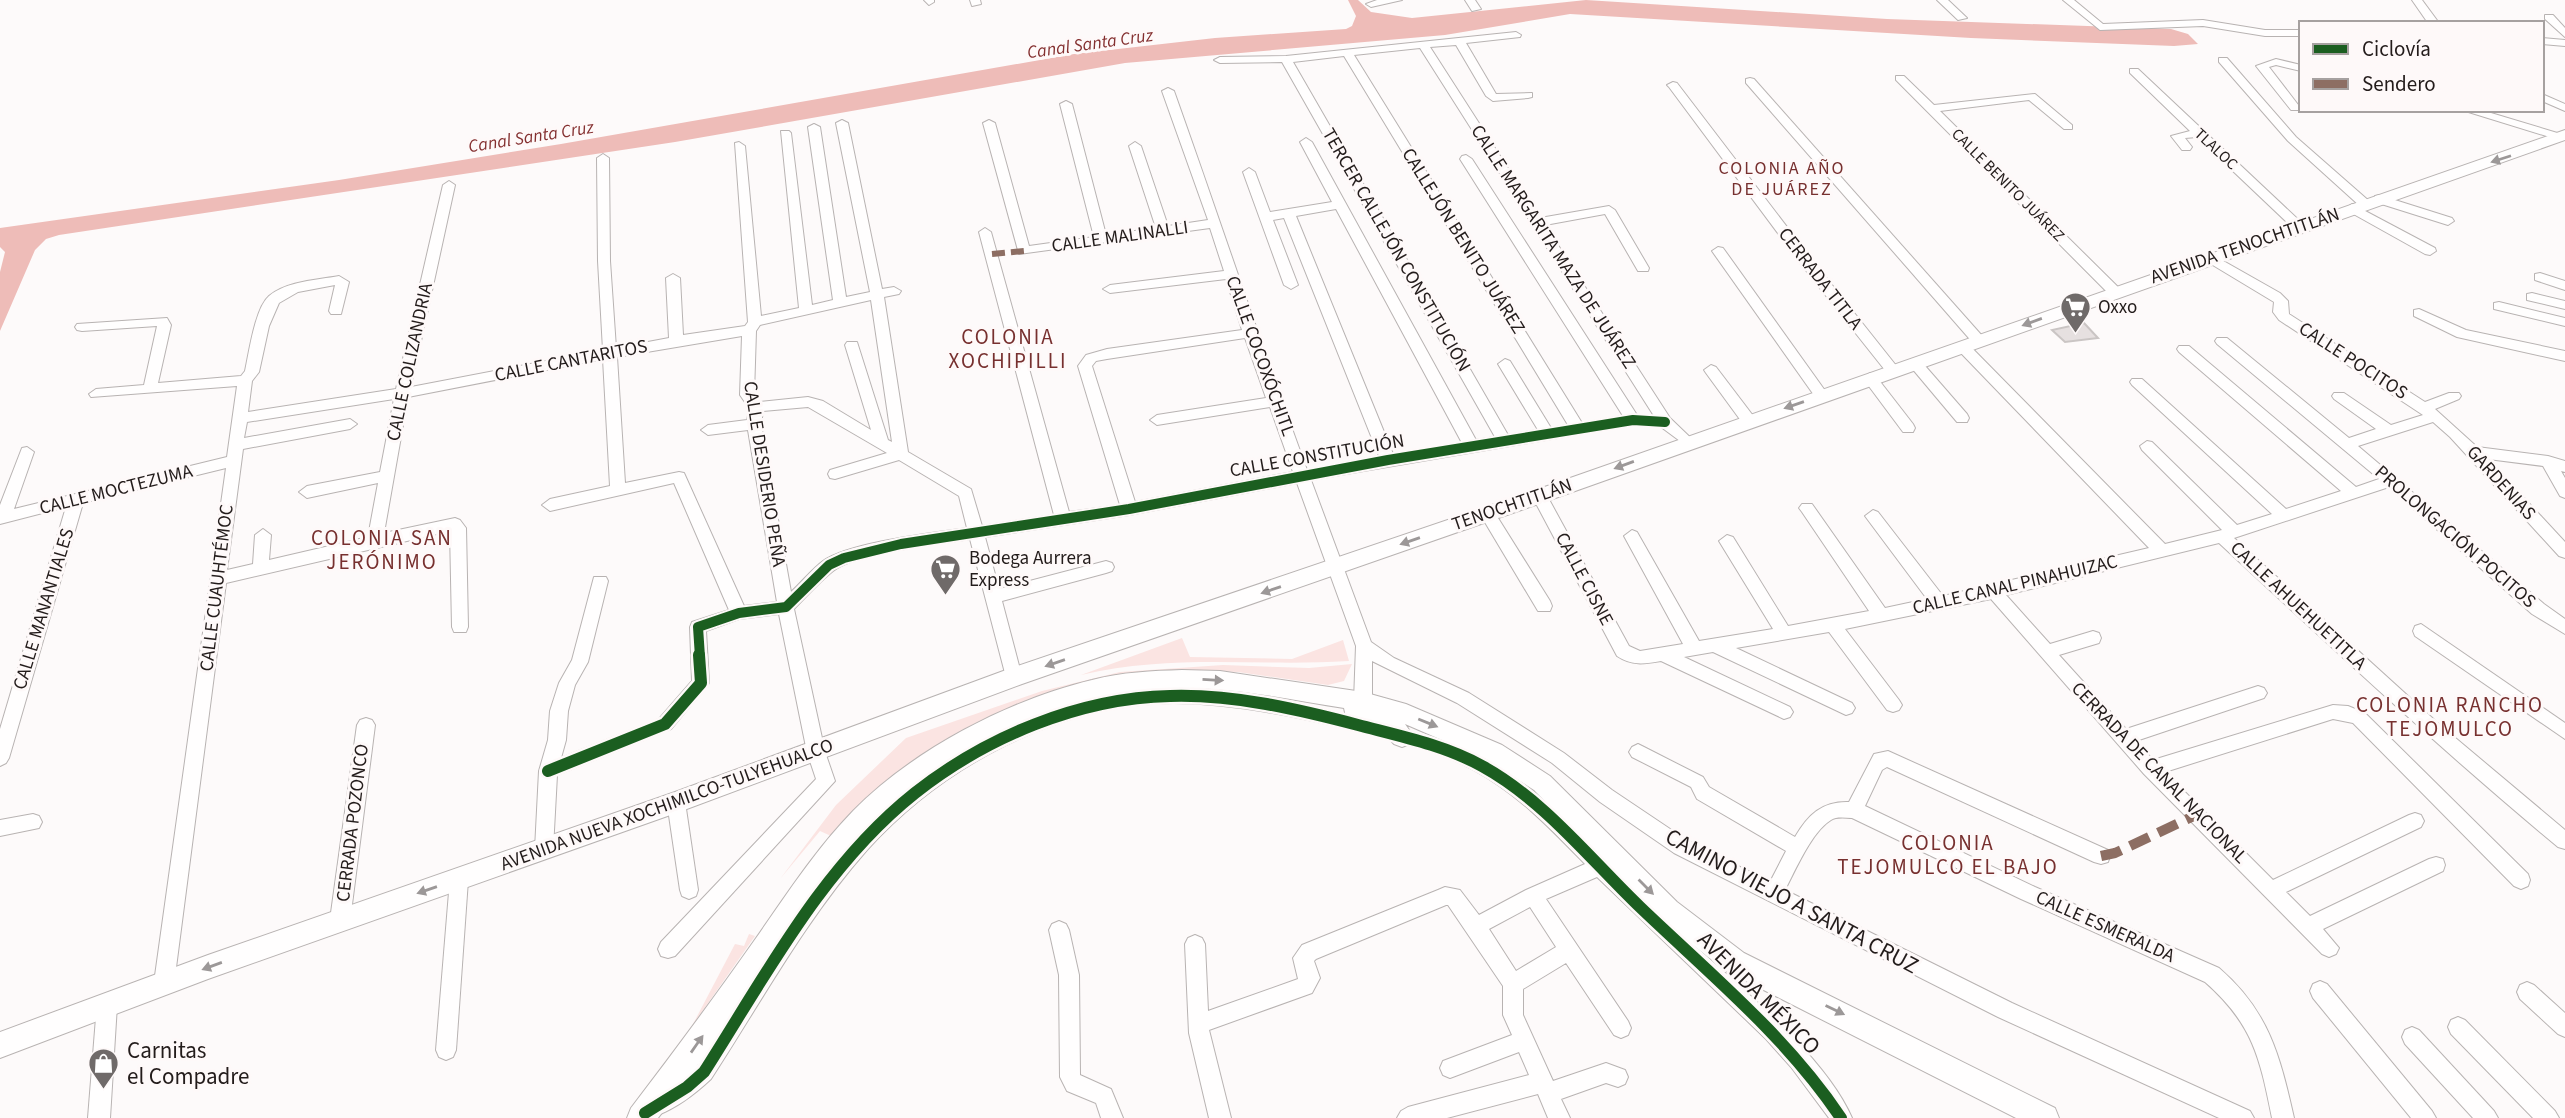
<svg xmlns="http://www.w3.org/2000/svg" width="2565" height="1118" font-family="'Source Sans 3',sans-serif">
	<rect width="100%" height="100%" fill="#fdfafa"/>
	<g fill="#fbe4e2">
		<path d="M1182,638L1190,657L1292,659L1343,640L1349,661C1255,667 1175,653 1081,675Z"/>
		<polygon points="1352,664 1344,681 1328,685 1238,672 1184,670 1155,671 1083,684 831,836 820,831 780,879 836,805 906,738 1042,691 1120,672 1223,665 1309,668"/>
		<polygon points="749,934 755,936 692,1026 735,944 744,946"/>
	</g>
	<polygon fill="#eebcb8" points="1348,0 1358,0 1371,12 1412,18 1586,0 1887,19 2171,29 2188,34 2198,44 2174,46 1971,38 1570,14 1445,35 1125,63 675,142 59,235 46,239 35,250 0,331 0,272 5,252 0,247 0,228 339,180 561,144 1074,54 1215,38 1346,29 1352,26 1356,16"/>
	<polygon fill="#e6e0e0" stroke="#cac5c4" stroke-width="2" points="2084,323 2098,338 2065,342 2052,330"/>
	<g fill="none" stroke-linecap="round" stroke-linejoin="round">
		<defs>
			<g id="minor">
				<polygon points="924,0 934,0 934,2 929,5"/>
				<polygon points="970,0 980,0 981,4 972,6"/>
				<polygon points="1377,0 1402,0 1371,7 1366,4"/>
				<polygon points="1465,0 1475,0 1481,9 1472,11"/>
				<polygon points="1937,0 1948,0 1967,18 1958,20"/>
				<polygon points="2063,0 2074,0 2103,24 2203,20 2265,30 2301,30 2301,36 2265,36 2203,26 2100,30"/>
				<polygon points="2412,0 2422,0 2439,23 2428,23"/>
				<polygon points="2545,15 2553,15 2565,28 2565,37 2545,19"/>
				<path d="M1516,32L1521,35L1520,37L1466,43L1496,94L1532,93V97L1528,98L1493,101L1486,96L1456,45L1430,47L1540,218L1609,206L1615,210L1649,268L1648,271H1638L1605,214L1545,225L1670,418L1695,442L1688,447L1661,427L1633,425L1311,480L1371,642L1394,658L1469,693L1564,753L1612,790L1688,841L1770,882L1786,851L1697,799L1691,787L1632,757L1629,752L1632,747L1638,744L1644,747L1703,777L1709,787L1795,837C1808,815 1822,801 1849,802L1874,754L1888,751L2108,850L2110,856L2108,862L2101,864L2094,862L1887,767L1882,770L1865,806L2035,887L2219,968C2269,1011 2280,1056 2294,1118H2272C2260,1058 2253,1024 2205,982L2021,899L1852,818C1845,818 1837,816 1831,820C1812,831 1795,871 1785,890L2012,1003L2250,1111L2254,1118H2219L1998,1017L1674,853L1600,802L1552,763L1457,703L1372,661V701L1369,706L1363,708L1357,706L1354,701L1356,646L1297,483L1129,515L985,537L999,589L1106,561L1112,563L1114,567L1112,571L1106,573L1002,601L1022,677L1020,682L1014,684L1008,682L1006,677L970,539C940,544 855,553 833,571C819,582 807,596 794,609L825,752L835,781L675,956L668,958L661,956L658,949L661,942L816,779L807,752L779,614L739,619L706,631L709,683L671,729L557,775L553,849L551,855L544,857L537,855L535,849L539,771L548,740L550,711L559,683L572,660L594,577H606L608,581L588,662L575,685L568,711L566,740L561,758L659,719L692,681L690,627L692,622L729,610L674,483L550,511L542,505L550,499L610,486L603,359L408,397L384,533L455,518L460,520L466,528L468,627L466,632H454L452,627L450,531L226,583L174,983L171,990L164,993L157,990L154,983L226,468L83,503L9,758L6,763L0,766V729L66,507L0,524V505L22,448L27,447L34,452L14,509L227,457L237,386L91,397L89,394L96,389L144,385L157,326L82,331L77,330L75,327L77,324L167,318L171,325L158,383L241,376L245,371C249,353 255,308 269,296C287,281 317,280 339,276L349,282L341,314H331L329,311L335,285L298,292L279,303L269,326L259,372L252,381L248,412L396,389L443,185L449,181L455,185L411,387L603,350L598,261L597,158L603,154L609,158L610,261L616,348L669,338L666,278L673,274L680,278L683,335L745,326L748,322L735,143L739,142L745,146L761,316L799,308L781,131H789L791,133L812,305L833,300L808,127L814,124L820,127L846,297L870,292L836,123L842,120L848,123L882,289L894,287L901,291L899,294L884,297L908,452L971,489L982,526L1054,515L979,232L985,228L991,232L1069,512L1120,505L1078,366L1086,355L1107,349L1242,330L1226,279L1110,293L1103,289L1110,285L1224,271L1210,228L1019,254L983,123L989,120L995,123L1029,246L1094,237L1060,104L1066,101L1072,104L1106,235L1156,228L1129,146L1135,142L1141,146L1168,226L1208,220L1162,91L1168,88L1174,91C1219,217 1261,345 1307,470L1379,456L1284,218L1273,220L1298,285L1291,289L1284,285L1243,172L1249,168L1255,172L1270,212L1332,202L1300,142L1306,138L1312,142L1476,440L1495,437L1282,62L1220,63L1214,60L1220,57L1286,56ZM1420,48L1654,416L1637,415L1472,159L1466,155L1462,156L1460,159L1623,416L1582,423L1354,55ZM1344,56L1568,425L1551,428L1510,361L1505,359L1498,364L1538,430L1508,435L1293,62ZM1336,209L1462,443L1393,454L1296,216ZM871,300L892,442L888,440L857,342H847L845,345L871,430L823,401L808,397L760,402L754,394L756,331L760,325ZM742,336L740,395L749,408L747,420L708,425L701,430L708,435L748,430L777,602L744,606L684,473L679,472L625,483L617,357ZM1245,338L1266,398L1157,415L1150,420L1157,425L1270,407L1293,472L1135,502L1092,366L1096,361L1107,359ZM394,399L380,472L307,486L299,492L307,498L378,483L368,537L269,560L271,535L263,529L255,535L253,564L227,570L243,449L350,429L357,424L350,419L244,438L247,422ZM808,407L887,453L830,470L828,474L830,478L835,479L899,460L959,496L967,528C933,533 850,542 823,561C812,569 802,582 791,592L761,424L763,411Z"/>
				<polygon points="2542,38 2565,40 2565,46 2542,44"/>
				<polygon points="2219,58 2227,58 2296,137 2369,201 2369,207 2361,207 2288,141 2219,62"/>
				<polygon points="2276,59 2301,65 2301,71 2276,65 2269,67 2299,106 2299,110 2291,110 2256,66"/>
				<polygon points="2130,69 2138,69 2303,224 2303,230 2295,230 2197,137 2185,138 2192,147 2190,150 2182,150 2171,136 2190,131 2130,73"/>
				<polygon points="1896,76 1904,76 1934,105 2035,94 2072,125 2072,129 2064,129 2029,100 1940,111 2120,289 2120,295 2110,295 1896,80"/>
				<polygon points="1750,78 1754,79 1984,338 1986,341 1984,344 1974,344 1746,83 1746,79"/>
				<polygon points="1673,82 1677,83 1813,261 1898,368 1900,371 1898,374 1888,374 1803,267 1669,87 1667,85"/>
				<polygon points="2542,94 2565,104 2565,111 2542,101"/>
				<polygon points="2462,110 2481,110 2564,135 2565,138 2556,139"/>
				<polygon points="2379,195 2452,218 2454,221 2448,225 2375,202 2375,196"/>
				<polygon points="2352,204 2435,248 2436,251 2430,255 2425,254 2348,211 2346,208"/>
				<polygon points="1718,247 1723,248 1826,392 1828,395 1826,398 1816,398 1712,251"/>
				<path d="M2211,254L2280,293L2288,301L2289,314L2425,402L2449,393H2459L2461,396L2459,399L2435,409L2477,447L2548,456L2565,461V472L2561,471L2565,478V498L2560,496L2543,466L2488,459L2565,542V558L2559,556L2450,437L2433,422L2358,446L2544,604L2565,619V634L2532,614L2389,487L2234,538L2440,725L2565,830V849L2558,847C2441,750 2330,646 2219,543L2006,595L2050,644L2093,631L2099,633L2101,638L2099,643L2059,655L2126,729L2258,686L2264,688L2267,693L2264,698L2136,741L2153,760L2333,705L2348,706L2365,713L2528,874L2530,880L2528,886L2521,889L2514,886L2353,723L2333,719L2165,772L2273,880L2409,815L2415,813L2421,815L2424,821L2421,827L2286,892L2310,916L2429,859L2436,857L2443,859L2445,865L2443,871L2323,929L2339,948L2336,954L2329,957L2322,954L2144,774L1991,599L1845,629L1899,700L1902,705L1899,710L1893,712L1887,710L1829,632L1736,648L1852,703L1855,708L1852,713L1846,715L1713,652L1684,657L1790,707L1793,712L1790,717L1784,719L1661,661C1644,664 1632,666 1617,656L1532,496L1535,492H1545L1629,646L1640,651L1683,644L1624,536L1632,530L1637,532L1699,641L1773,629L1719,541L1727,535L1733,537L1788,626L1869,611L1802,512L1799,508L1802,504H1812L1885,608L1927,599L1868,520L1865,516L1873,510L1878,512L1943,596L2149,548L1957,349L1955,346L1957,343H1967L2165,544L2222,530L2142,450L2140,446L2147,441L2152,442L2237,525L2272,514L2132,385L2130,382L2132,379H2142L2286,509L2341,491L2179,352L2177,349L2179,346H2189L2356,487L2379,479L2217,344L2215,341L2217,338H2227L2349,438L2376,429L2334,399L2332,396L2334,393H2344L2391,425L2423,415L2279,320L2273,312L2274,302L2206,261L2205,258Z"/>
				<polygon points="2540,273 2565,281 2565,290 2535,280 2535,274"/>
				<polygon points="2532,293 2565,301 2565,309 2527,300 2527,294"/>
				<polygon points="2499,302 2565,318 2565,326 2494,309 2494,303"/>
				<polygon points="2419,309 2466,330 2565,351 2565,361 2457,337 2414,316 2414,310"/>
				<polygon points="1915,358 1920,360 1967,414 1969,418 1967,422 1957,422 1910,366 1908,363"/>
				<polygon points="1711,365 1716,367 1754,417 1756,421 1754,425 1744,425 1706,373 1704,370"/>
				<polygon points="1870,373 1875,375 1913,424 1915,428 1913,432 1903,432 1865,381 1863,378"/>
				<polygon points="1488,508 1493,510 1550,601 1552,606 1550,611 1538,611 1480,514"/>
				<polygon points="2421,624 2565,723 2565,739 2415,636 2413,631 2415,626"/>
				<path d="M1171,689C1243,691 1311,706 1380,724C1422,734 1468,745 1504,770C1575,818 1632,888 1695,946C1743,989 1827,1059 1852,1118H1829L1791,1067L1766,1039L1597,877L1546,899L1628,1021L1631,1028L1628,1035L1621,1038L1614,1035L1566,963L1523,989V1015L1553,1081L1606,1063L1625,1070L1628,1077L1625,1084L1618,1087L1606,1083L1561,1099L1570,1118H1548L1538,1094L1447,1118H1397L1401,1111L1408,1107L1529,1075L1519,1052L1450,1078L1443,1075L1440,1068L1443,1061L1512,1035L1503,1015V986L1448,905H1446L1316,959L1314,961L1320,978L1312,993L1209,1030L1231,1118H1209L1189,1033L1185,944L1188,938L1195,935L1202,938L1205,944L1208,1011L1298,979L1293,958L1302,945L1438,890L1445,887L1460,890L1479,915L1526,890L1585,864C1552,830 1517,793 1474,770C1425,744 1366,733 1313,721C1267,711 1220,703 1173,703C1058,704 943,766 867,850C806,919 761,1002 711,1079C695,1094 678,1107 658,1115L651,1112L648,1105C652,1094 685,1075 697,1065C746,988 792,907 854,839C935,749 1051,697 1171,689ZM1530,907L1556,947L1516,971L1489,929Z"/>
				<polygon points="366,718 372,720 375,725 350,920 347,926 340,929 333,926 330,920 357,725 360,720"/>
				<polygon points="676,794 682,796 685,802 698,890 696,896 689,899 682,896 680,890 667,802 670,796"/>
				<polygon points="33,814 39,816 42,822 39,828 0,836 0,820"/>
				<polygon points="459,871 466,874 468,880 456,1050 453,1057 446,1060 439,1057 436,1050 450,880 452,874"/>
				<polygon points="1059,921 1066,924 1069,930 1079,975 1080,1075 1111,1089 1123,1118 1101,1118 1096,1103 1067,1091 1060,1077 1059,975 1049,930 1052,924"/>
				<polygon points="2320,981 2327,984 2432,1111 2436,1118 2411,1118 2313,998 2310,991 2313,984"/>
				<polygon points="2527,982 2534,985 2565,1013 2565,1037 2558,1034 2520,999 2517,992 2520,985"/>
				<polygon points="107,995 114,998 117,1005 110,1118 88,1118 97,1005 100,998"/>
				<polygon points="2458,1017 2465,1020 2555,1111 2559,1118 2533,1118 2451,1034 2448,1027 2451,1020"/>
				<polygon points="2412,1027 2419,1030 2494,1111 2498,1118 2473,1118 2405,1044 2402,1037 2405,1030"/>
			</g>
			<g id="major">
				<polygon points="2565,130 2565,140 1547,501 1022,684 676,813 208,979 0,1058 0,1032 208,955 675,792 1006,670 1533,491"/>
				<path d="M1182,670L1220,671L1363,692L1406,704L1502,745L1550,776L1677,902L1744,953L2055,1108L2059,1118H2016L1726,971L1659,918L1534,790L1486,759L1405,724L1414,737L1410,744L1402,747L1394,744L1383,732L1346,717L1344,708C1290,700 1235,687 1181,688C1086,691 1007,722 931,777C910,792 887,807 870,827C834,866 805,910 775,954C737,1010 699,1064 658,1118H627L631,1108C673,1053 714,998 754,941C785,897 815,850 853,811C914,749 1009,700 1092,680C1122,672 1152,671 1182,670Z"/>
			</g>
		</defs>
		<use href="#minor" stroke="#b8b3b2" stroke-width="2"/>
		<use href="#major" stroke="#b8b3b2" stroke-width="2"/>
		<use href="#minor" fill="#fffefe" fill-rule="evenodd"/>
		<use href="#major" fill="#fffefe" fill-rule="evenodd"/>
		<polyline stroke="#8d6e63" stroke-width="6" stroke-dasharray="13 6" stroke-linecap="butt" points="992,254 1024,251"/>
		<polyline stroke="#8d6e63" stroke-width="10" stroke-dasharray="21 10" stroke-linecap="butt" points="2101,856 2115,853 2196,815"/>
		<defs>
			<polyline id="cycleway-far1" points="700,657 698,627 739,613 786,607 829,565 844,558 901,544 1129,509 1388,460 1633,420 1665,422"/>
			<g id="cycleway">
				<polyline points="548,771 665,724 701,683 699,655"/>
				<path d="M645,1113L687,1087L704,1072C766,975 823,866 915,793C986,737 1079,698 1170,696C1233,694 1297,709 1358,725C1400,736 1444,745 1482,766C1544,800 1590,859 1640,907C1711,975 1786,1036 1841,1118"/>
			</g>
		</defs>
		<use href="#cycleway-far1" stroke="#fef9f9" stroke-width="14"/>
		<use href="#cycleway" stroke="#fef9f9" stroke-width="17"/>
		<use href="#cycleway-far1" stroke="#1b5e20" stroke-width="10"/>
		<use href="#cycleway" stroke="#1b5e20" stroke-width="12"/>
	</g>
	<defs><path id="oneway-solid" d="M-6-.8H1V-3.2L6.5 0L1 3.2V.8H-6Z" transform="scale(1.75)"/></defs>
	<g fill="#9c9898">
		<use href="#oneway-solid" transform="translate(2501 159) rotate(162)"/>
		<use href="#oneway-solid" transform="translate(2032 322) rotate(160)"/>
		<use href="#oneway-solid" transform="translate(1794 405) rotate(161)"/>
		<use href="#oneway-solid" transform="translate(1624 465) rotate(160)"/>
		<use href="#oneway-solid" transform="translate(1410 541) rotate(161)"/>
		<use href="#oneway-solid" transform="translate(1271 590) rotate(161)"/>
		<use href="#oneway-solid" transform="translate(1055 663) rotate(161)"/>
		<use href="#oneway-solid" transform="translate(1213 680) rotate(3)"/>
		<use href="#oneway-solid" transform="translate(1428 723) rotate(22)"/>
		<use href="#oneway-solid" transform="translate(1646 887) rotate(45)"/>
		<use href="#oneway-solid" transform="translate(427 890) rotate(161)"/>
		<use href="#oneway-solid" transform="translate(212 966) rotate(160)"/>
		<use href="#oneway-solid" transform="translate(1835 1010) rotate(26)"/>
		<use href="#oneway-solid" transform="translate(697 1044) rotate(-55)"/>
	</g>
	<defs>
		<symbol id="supermarket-pin" viewBox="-11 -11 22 30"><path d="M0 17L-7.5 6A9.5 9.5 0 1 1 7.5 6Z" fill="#6f6a69" stroke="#fef9f9"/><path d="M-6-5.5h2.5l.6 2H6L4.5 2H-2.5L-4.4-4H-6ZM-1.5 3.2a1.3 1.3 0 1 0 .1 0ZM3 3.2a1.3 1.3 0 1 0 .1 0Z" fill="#fff"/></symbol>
		<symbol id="shop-pin" viewBox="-11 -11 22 30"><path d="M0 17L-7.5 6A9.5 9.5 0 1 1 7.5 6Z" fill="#6f6a69" stroke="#fef9f9"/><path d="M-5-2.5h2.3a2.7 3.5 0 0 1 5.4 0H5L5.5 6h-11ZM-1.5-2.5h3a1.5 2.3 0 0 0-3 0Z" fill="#fff"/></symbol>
	</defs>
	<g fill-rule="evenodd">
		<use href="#supermarket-pin" x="2058" y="290" width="35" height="47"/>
		<use href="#supermarket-pin" x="928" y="552" width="35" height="47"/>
		<use href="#shop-pin" x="86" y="1046" width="35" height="47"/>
	</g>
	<g text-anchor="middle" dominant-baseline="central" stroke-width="6" stroke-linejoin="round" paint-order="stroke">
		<g font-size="16" fill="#231c1b" stroke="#fef9f9">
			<text transform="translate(2216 149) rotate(43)">TLALOC</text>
			<text transform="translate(2008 185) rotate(45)">CALLE BENITO JUÁREZ</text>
		</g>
		<g font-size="18" font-style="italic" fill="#843030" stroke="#fef9f9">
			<text transform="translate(1090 44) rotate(-8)">Canal Santa Cruz</text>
			<text transform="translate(531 137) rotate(-9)">Canal Santa Cruz</text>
		</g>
		<g font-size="18" letter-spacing="2" fill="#77302f" stroke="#fef9f9">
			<text x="1782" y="168">COLONIA AÑO<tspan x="1782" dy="21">DE JUÁREZ</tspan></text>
		</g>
		<g font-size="19" fill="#231c1b" stroke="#fef9f9">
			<text transform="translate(1120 237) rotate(-8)">CALLE MALINALLI</text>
			<text transform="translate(1463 241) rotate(58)">CALLEJÓN BENITO JUÁREZ</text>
			<text transform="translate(2245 246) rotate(-19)">AVENIDA TENOCHTITLÁN</text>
			<text transform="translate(1553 247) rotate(57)">CALLE MARGARITA MAZA DE JUÁREZ</text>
			<text transform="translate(1396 250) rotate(60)">TERCER CALLEJÓN CONSTITUCIÓN</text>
			<text transform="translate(1820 279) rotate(52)">CERRADA TITLA</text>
			<text transform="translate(1260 356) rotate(70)">CALLE COCOXÓCHITL</text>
			<text transform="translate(571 361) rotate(-11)">CALLE CANTARITOS</text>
			<text transform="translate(2353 361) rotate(33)">CALLE POCITOS</text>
			<text transform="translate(410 362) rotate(-78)">CALLE COLIZANDRIA</text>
			<text transform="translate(1317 456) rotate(-10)">CALLE CONSTITUCIÓN</text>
			<text transform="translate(764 474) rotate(81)">CALLE DESIDERIO PEÑA</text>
			<text transform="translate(2501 483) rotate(48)">GARDENIAS</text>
			<text transform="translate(116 490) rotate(-14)">CALLE MOCTEZUMA</text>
			<text transform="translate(1512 505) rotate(-19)">TENOCHTITLÁN</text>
			<text transform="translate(2455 537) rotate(41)">PROLONGACIÓN POCITOS</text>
			<text transform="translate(1584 579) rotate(62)">CALLE CISNE</text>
			<text transform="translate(2015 585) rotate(-13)">CALLE CANAL PINAHUIZAC</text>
			<text transform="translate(217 588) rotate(-83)">CALLE CUAUHTÉMOC</text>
			<text transform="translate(2298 606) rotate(43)">CALLE AHUEHUETITLA</text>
			<text transform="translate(44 609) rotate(-73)">CALLE MANANTIALES</text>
			<text transform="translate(2159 773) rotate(46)">CERRADA DE CANAL NACIONAL</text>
			<text transform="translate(667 805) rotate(-20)">AVENIDA NUEVA XOCHIMILCO-TULYEHUALCO</text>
			<text transform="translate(353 823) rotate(-83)">CERRADA POZONCO</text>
			<text transform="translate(2105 927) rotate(24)">CALLE ESMERALDA</text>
		</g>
		<g font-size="19" fill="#231c1b" stroke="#fef9f9" text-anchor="start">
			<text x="2098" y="307">Oxxo</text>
			<text x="969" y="558">Bodega Aurrera<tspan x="969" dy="22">Express</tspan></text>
		</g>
		<g font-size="21" letter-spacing="2" fill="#77302f" stroke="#fef9f9">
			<text x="1008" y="337">COLONIA<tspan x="1008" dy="24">XOCHIPILLI</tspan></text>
			<text x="382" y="538">COLONIA SAN<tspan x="382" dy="24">JERÓNIMO</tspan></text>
			<text x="2450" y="705">COLONIA RANCHO<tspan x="2450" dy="24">TEJOMULCO</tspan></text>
			<text x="1948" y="843">COLONIA<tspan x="1948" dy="24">TEJOMULCO EL BAJO</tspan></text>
		</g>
		<g font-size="23" fill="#231c1b" stroke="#fef9f9">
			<text transform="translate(1792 901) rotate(28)">CAMINO VIEJO A SANTA CRUZ</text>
			<text transform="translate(1759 993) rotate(45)">AVENIDA MÉXICO</text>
		</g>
		<g font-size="23" fill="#231c1b" stroke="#fef9f9" text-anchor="start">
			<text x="127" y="1050">Carnitas<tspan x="127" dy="26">el Compadre</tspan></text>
		</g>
	</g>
	<rect x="2299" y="21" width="245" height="91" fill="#fef9f9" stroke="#a6a1a0" stroke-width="2"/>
	<rect x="2313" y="44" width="35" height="10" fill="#1b5e20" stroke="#a6a1a0" stroke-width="2"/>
	<text x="2362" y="56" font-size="21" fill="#231c1b">Ciclovía</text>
	<rect x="2313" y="79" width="35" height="10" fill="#8d6e63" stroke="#a6a1a0" stroke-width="2"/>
	<text x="2362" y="91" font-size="21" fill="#231c1b">Sendero</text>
</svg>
